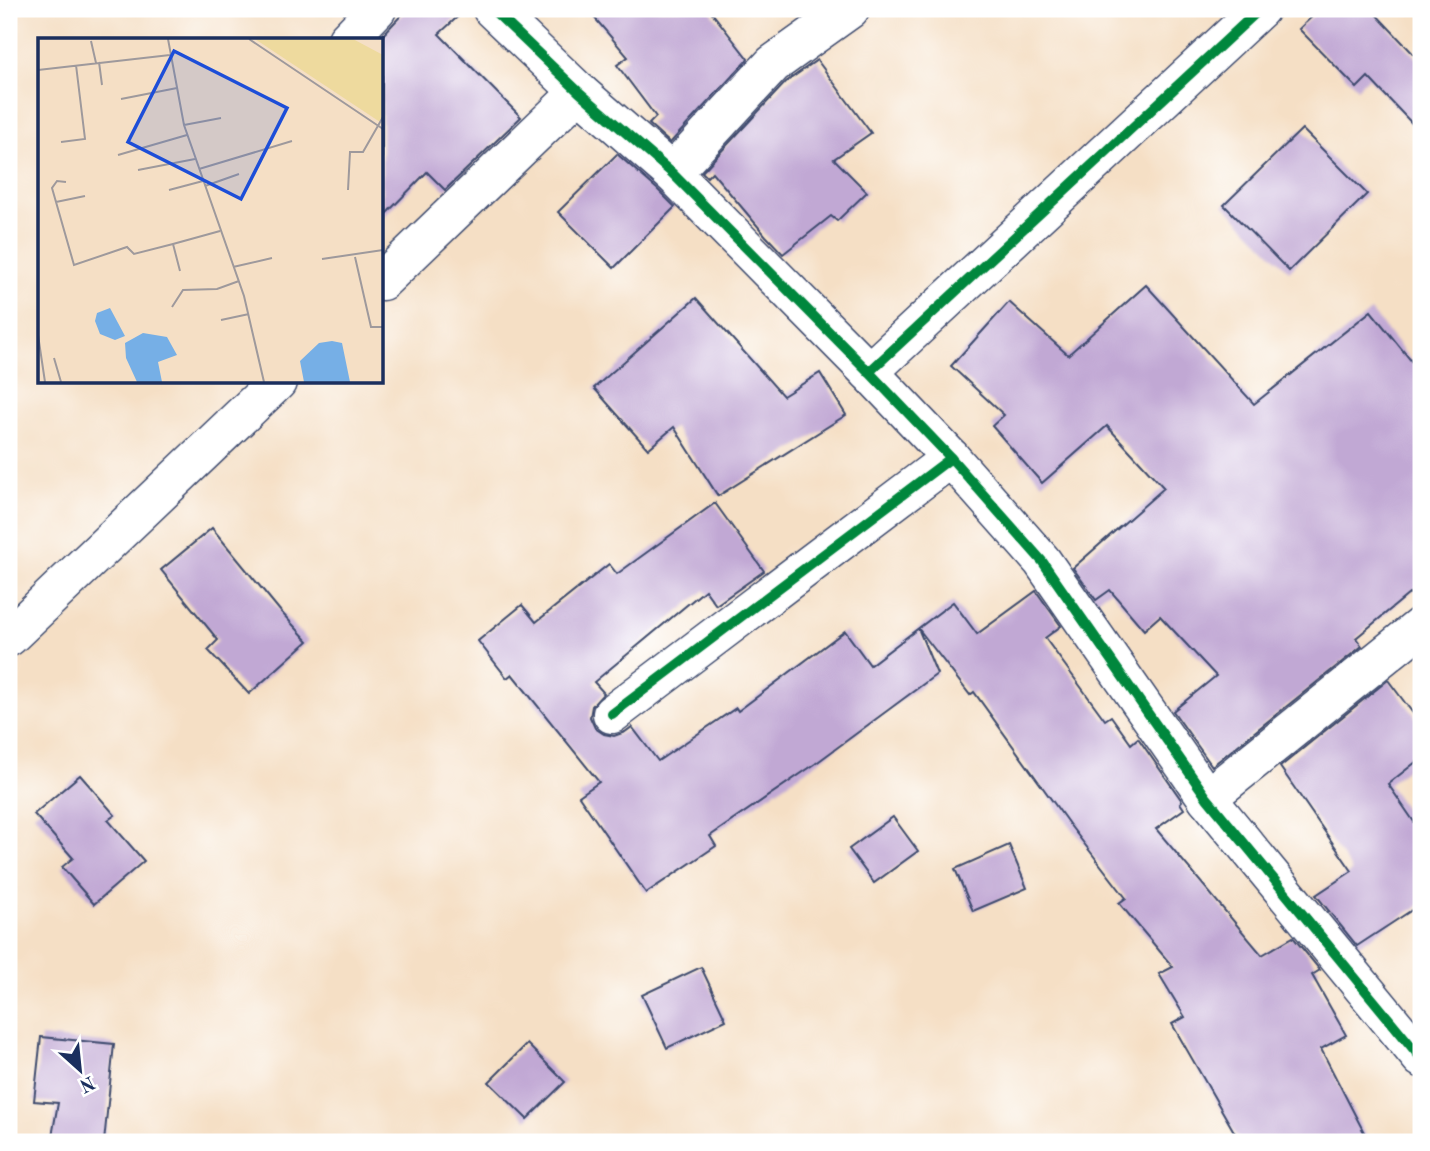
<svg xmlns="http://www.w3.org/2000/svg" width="1430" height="1151" font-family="'Old Standard TT',serif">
	<rect width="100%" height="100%" fill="#fff"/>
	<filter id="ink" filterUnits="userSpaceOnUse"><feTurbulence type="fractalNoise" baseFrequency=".0143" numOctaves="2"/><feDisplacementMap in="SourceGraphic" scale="14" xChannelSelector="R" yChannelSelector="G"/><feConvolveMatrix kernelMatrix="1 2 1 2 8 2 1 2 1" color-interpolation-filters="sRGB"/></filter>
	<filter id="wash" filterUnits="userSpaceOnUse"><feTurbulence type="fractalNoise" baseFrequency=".00686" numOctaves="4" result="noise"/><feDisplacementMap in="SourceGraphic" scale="28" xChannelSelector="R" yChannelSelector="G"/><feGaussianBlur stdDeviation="1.57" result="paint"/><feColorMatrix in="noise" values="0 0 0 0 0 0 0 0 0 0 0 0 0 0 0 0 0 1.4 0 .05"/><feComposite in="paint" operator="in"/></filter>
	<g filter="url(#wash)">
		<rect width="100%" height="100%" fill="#f5dfc5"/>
		<g id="blocks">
			<g fill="#c1a8d4">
				<polygon points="407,9 466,9 439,34 521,117 445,190 427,172 382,218 382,36"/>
				<polygon points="587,9 709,9 748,59 670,143 649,124 656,117 617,65 628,57"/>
				<polygon points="1320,9 1371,9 1421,62 1421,133 1368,77 1357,88 1299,29"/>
				<polygon points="817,60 871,133 834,159 867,192 837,221 831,216 783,254 766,236 712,172 707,177 702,172 786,82"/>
				<polygon points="1302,129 1367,194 1289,271 1224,205"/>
				<polygon points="617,154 657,189 675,207 614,268 558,212"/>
				<polygon points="1146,285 1254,404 1371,311 1421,373 1421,584 1356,638 1362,646 1212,766 1173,711 1216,676 1160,616 1144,630 1110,590 1096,600 1073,568 1164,488 1107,426 1042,483 992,426 1004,415 951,366 1009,302 1068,355"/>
				<polygon points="696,298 783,396 820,373 846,415 718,496 674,427 648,449 594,388"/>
				<polygon points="715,503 764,571 716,605 705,590 594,682 604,693 592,706 590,717 595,728 604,734 614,736 625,732 632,727 658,761 736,708 738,711 845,631 870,665 953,602 977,634 1036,591 1061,626 1045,638 1105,720 1111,716 1131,744 1138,738 1182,801 1180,803 1184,809 1156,829 1262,955 1293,937 1320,970 1312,975 1346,1035 1321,1049 1369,1142 1240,1142 1172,1024 1185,1017 1159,974 1173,967 1119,903 1126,898 1069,824 974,692 970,695 918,628 937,674 815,764 710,836 716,846 646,893 579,796 599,782 512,674 507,678 478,641 522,605 536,622 609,564 617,574"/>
				<polygon points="212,528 281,612 308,641 249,694 208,650 218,640 161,570"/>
				<polygon points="1388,680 1421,724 1421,758 1388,784 1421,832 1421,904 1357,946 1316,895 1352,871 1280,767"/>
				<polygon points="80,775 115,815 108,820 144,861 94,904 62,867 73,858 34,814"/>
				<polygon points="893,817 918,851 874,883 849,849"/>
				<polygon points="1009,845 1027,888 973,911 955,869"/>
				<polygon points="701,967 726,1020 667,1048 642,995"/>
				<polygon points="41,1037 114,1044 104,1142 51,1142 58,1103 34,1101"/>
				<polygon points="527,1044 565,1082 527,1119 489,1082"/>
			</g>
		</g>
	</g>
	<g filter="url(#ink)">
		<use href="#blocks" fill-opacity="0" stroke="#3c496d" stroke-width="2"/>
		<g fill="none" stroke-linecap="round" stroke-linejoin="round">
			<defs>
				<g id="minor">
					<polyline points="492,9 579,92 672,173 869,372 951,458 1042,561 1207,798 1421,1058"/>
					<polyline points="347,40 377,9"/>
					<polyline points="672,173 773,64 850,9"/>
					<polyline points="382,281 579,92"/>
					<polyline points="869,372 1260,9"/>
					<polyline points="9,637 277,382"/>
					<polyline points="612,714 951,458"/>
					<polyline points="1207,798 1421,626"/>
				</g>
			</defs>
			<use href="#minor" stroke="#3c496d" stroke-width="41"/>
			<use href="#minor" stroke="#fff" stroke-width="38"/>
			<defs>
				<g id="cycleway">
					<polyline points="492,9 579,92 672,173 869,372 951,458 1042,561 1207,798 1421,1058"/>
					<polyline points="869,372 1260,9"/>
					<polyline points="612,714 951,458"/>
				</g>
			</defs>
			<use href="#cycleway" stroke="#fff" stroke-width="15"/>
			<use href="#cycleway" stroke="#00873e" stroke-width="10"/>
		</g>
	</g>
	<g transform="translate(38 38)">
		<rect width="345" height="345" fill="#f5dfc5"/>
		<path d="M217,1H315L345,17V86Z" fill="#eeda9e"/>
		<path d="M72,270L87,298L77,302L62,296L57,283L59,275ZM105,295L129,299L139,317L120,324L124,344H99L88,320L87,305ZM294,303L304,305L312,344H266L262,323L281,305Z" fill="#76afe6"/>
		<path fill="none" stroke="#9e999c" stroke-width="2" d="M130,1L146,87L206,258L226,344M211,1L345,91M53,3L58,25M61,24L64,47M0,32L132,17M83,61L139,50M146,87L183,80M23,104L47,101L38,27M80,117L149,97M161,131L254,103M100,132L157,121M28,144L19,143L14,150L36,227L89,209L96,216L135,206M167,148L201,136M131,152L165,143M310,152L312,114H325L345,79M18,164L47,158M317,219L333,289H345M284,221L345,212M195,229L234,220M142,233L135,206L182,193M134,269L145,252L179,251L201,243M183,282L211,276M0,297L7,344M16,320L23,344"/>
		<path fill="#1d4ed8" fill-opacity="0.15" stroke="#1d4ed8" stroke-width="3.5" d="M136,13L249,70L203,161L90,104Z"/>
		<rect width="345" height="345" fill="none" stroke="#1b2f5e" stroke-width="3.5"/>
	</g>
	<rect width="1430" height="1151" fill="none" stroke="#fff" stroke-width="35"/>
	<g transform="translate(80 1070) rotate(153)" stroke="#ffffff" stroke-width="5" paint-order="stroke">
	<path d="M0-5L12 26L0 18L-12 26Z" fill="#1b2f5e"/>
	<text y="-10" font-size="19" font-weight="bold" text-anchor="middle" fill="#1b2f5e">N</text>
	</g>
</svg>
